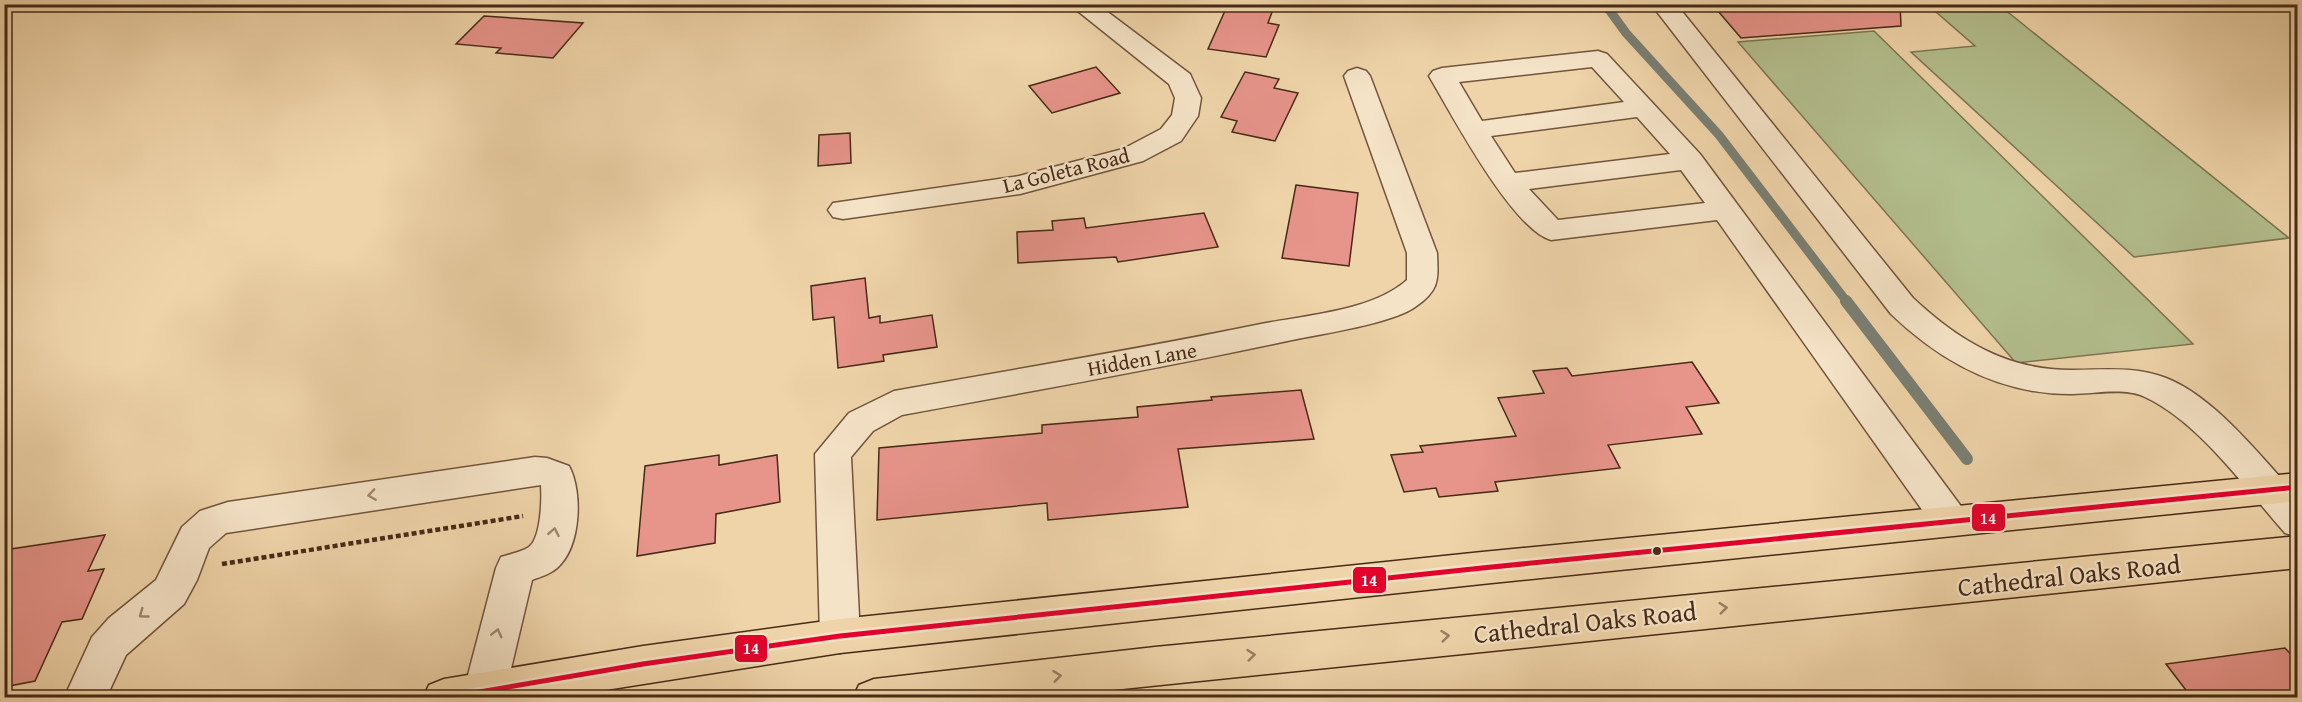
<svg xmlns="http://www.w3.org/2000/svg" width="2302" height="702" font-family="'Gentium Book Plus',serif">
	<rect width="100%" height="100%" fill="#efd4a9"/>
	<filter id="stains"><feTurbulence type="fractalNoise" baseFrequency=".00333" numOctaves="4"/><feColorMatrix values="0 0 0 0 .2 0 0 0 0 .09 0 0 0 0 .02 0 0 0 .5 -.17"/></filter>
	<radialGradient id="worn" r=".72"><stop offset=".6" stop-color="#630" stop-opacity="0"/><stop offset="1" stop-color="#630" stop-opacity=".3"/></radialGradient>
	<g fill="#b3be8d" stroke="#7d7452" stroke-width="1.5">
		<polygon points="1928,5 1999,5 2289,238 2134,257 1911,52 1975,46"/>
		<polygon points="1874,31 2193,344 2016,363 1738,42"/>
	</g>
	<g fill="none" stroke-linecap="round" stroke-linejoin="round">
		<polyline stroke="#7a7f73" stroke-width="9" points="1605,4 1626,33 1719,135 1847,302"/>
		<polyline stroke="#7a7f73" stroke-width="12" points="1846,301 1967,459"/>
	</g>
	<g fill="#e7948a" stroke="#472a17" stroke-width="1.5">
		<polygon points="1228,4 1275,4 1268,23 1279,25 1266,57 1208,49"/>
		<polygon points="1712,4 1900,4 1901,26 1741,38"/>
		<polygon points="484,16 527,19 583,23 553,58 496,53 501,48 456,44"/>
		<polygon points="1096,67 1120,93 1052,113 1029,86"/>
		<polygon points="1245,72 1279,79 1274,88 1298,93 1275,141 1232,132 1237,121 1221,117"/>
		<polygon points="850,133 851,163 818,166 819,135"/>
		<polygon points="1296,185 1358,193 1349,266 1282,258"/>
		<polygon points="1204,213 1218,247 1118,262 1116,257 1018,263 1017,232 1053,230 1052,221 1084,218 1086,228"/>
		<polygon points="865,278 869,318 880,316 880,323 932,315 937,347 883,355 884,361 838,368 834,317 813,320 811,286"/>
		<polygon points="1692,362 1719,403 1686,407 1702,434 1608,445 1620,468 1495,482 1498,491 1439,497 1436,488 1404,492 1391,455 1423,452 1420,446 1516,436 1498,398 1544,393 1533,371 1567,368 1572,376"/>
		<polygon points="1301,390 1314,439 1178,449 1188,507 1048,520 1047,503 877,520 879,448 1042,433 1042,425 1138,417 1137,407 1212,400 1211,397"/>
		<polygon points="719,455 719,465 777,455 780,502 716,514 715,543 637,556 645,466"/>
		<polygon points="105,535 88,571 104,569 82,619 62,622 35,681 4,687 4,550"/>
		<polygon points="2285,648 2298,662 2298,698 2192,698 2166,664"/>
	</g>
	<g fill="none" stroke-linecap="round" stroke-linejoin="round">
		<defs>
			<g id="minor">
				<polygon points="1069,4 1097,4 1190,74 1201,98 1198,116 1181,141 1143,161 1020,194 843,219 833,217 828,210 833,203 1019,176 1123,149 1161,129 1172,115 1175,98 1169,84"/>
				<path d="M1651,4H1676L1913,298C1959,341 2007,370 2071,370C2104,370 2134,366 2166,378C2215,397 2262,458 2298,497V537L2285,533C2246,489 2199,422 2145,397C2124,387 2095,394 2073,394C2001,395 1941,362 1891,314Z"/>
				<path d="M1598,51L1607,54L1700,154L1963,509L1969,520L1963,531L1950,535L1937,531L1717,220L1551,240C1512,229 1451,113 1429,76L1433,71L1442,68ZM1592,67L1624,102L1482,121L1459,82ZM1637,117L1670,154L1515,173L1491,136ZM1681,170L1705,203L1558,220L1529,189Z"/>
				<path d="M1357,68L1366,71L1370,76L1437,253C1438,280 1440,290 1415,307C1393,323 1322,334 1292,340C1163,368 1032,391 902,415L873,431L851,457L860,636L854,648L840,653L826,648L820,636L815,454L849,413L894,391C1017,369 1139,349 1261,324C1307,315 1372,311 1407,280V253L1344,76L1348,71Z"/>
				<path d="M535,457L547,458L569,466C583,492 581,547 557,568C550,574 540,577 532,580L504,698H462L496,568L501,557C510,554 522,552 529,547C541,538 542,500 541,485L226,533L209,548L197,580L184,604L126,655L106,698H64L92,637L109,618L156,580L182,527L200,511L228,502Z"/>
			</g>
			<g id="major">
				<polygon points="2298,473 2298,501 1482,584 840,653 555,698 423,698 429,685 444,679 643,646 840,619 1482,552"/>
				<polygon points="2298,536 2298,568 1035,698 853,698 859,685 874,679 1155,647"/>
			</g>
		</defs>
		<use href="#minor" stroke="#71543c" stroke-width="3"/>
		<use href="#major" stroke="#472a17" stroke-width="3"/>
		<polyline stroke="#472a17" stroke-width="4.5" stroke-dasharray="5 3" stroke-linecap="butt" points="222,564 523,516"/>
		<use href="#minor" fill="#f5e3c7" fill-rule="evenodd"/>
		<use href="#major" fill="#efd4a9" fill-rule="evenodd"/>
		<defs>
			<polyline id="bus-1" points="444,698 643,664 840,636 1482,568 2298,487"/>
		</defs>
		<use href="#bus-1" stroke="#f5e3c7" stroke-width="10"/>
		<use href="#bus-1" stroke="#e4002b" stroke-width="5"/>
	</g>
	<defs><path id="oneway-chevron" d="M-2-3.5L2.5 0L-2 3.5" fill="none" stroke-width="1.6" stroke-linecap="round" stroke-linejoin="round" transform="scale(1.5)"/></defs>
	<g stroke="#9e866f">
		<use href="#oneway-chevron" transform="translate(372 495) rotate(172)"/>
		<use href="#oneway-chevron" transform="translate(554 532) rotate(-79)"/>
		<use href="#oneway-chevron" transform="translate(143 614) rotate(144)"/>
		<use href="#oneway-chevron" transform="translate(497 633) rotate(-76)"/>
	</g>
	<g stroke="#9b7f60">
		<use href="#oneway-chevron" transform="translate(1723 608) rotate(-6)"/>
		<use href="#oneway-chevron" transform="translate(1445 636) rotate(-6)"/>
		<use href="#oneway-chevron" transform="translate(1251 655) rotate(-6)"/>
		<use href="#oneway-chevron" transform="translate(1057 676) rotate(-7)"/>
	</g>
	<circle fill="#472a17" stroke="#f5e3c7" stroke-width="2" cx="1657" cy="551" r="5"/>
	<g text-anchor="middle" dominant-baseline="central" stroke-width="4.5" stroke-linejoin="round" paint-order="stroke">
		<g font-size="21" fill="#472a17" stroke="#f5e3c7">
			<text transform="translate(1066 170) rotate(-14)">La Goleta Road</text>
			<text transform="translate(1142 359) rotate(-10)">Hidden Lane</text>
		</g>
		<g font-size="26" fill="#472a17" stroke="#f5e3c7">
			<text transform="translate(2069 575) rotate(-6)">Cathedral Oaks Road</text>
			<text transform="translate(1585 622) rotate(-6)">Cathedral Oaks Road</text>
		</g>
	</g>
	<g stroke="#f5e3c7" stroke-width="2">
		<rect x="1971" y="503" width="35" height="29" rx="6" fill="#e4002b"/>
		<rect x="1352" y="566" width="35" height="28" rx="6" fill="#e4002b"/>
		<rect x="734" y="634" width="34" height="29" rx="6" fill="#e4002b"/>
	</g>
	<g font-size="16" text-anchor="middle" font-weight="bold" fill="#fff">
		<text x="1988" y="524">14</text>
		<text x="1369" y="586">14</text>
		<text x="751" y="654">14</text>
	</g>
	<rect width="2302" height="702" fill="none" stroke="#efd4a9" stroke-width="24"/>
	<rect x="6" y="6" width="2290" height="690" fill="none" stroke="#472a17" stroke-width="3"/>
	<rect x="12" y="12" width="2278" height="678" fill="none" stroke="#472a17" stroke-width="1.5"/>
	<rect width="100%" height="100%" filter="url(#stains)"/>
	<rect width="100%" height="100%" fill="url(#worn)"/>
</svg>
